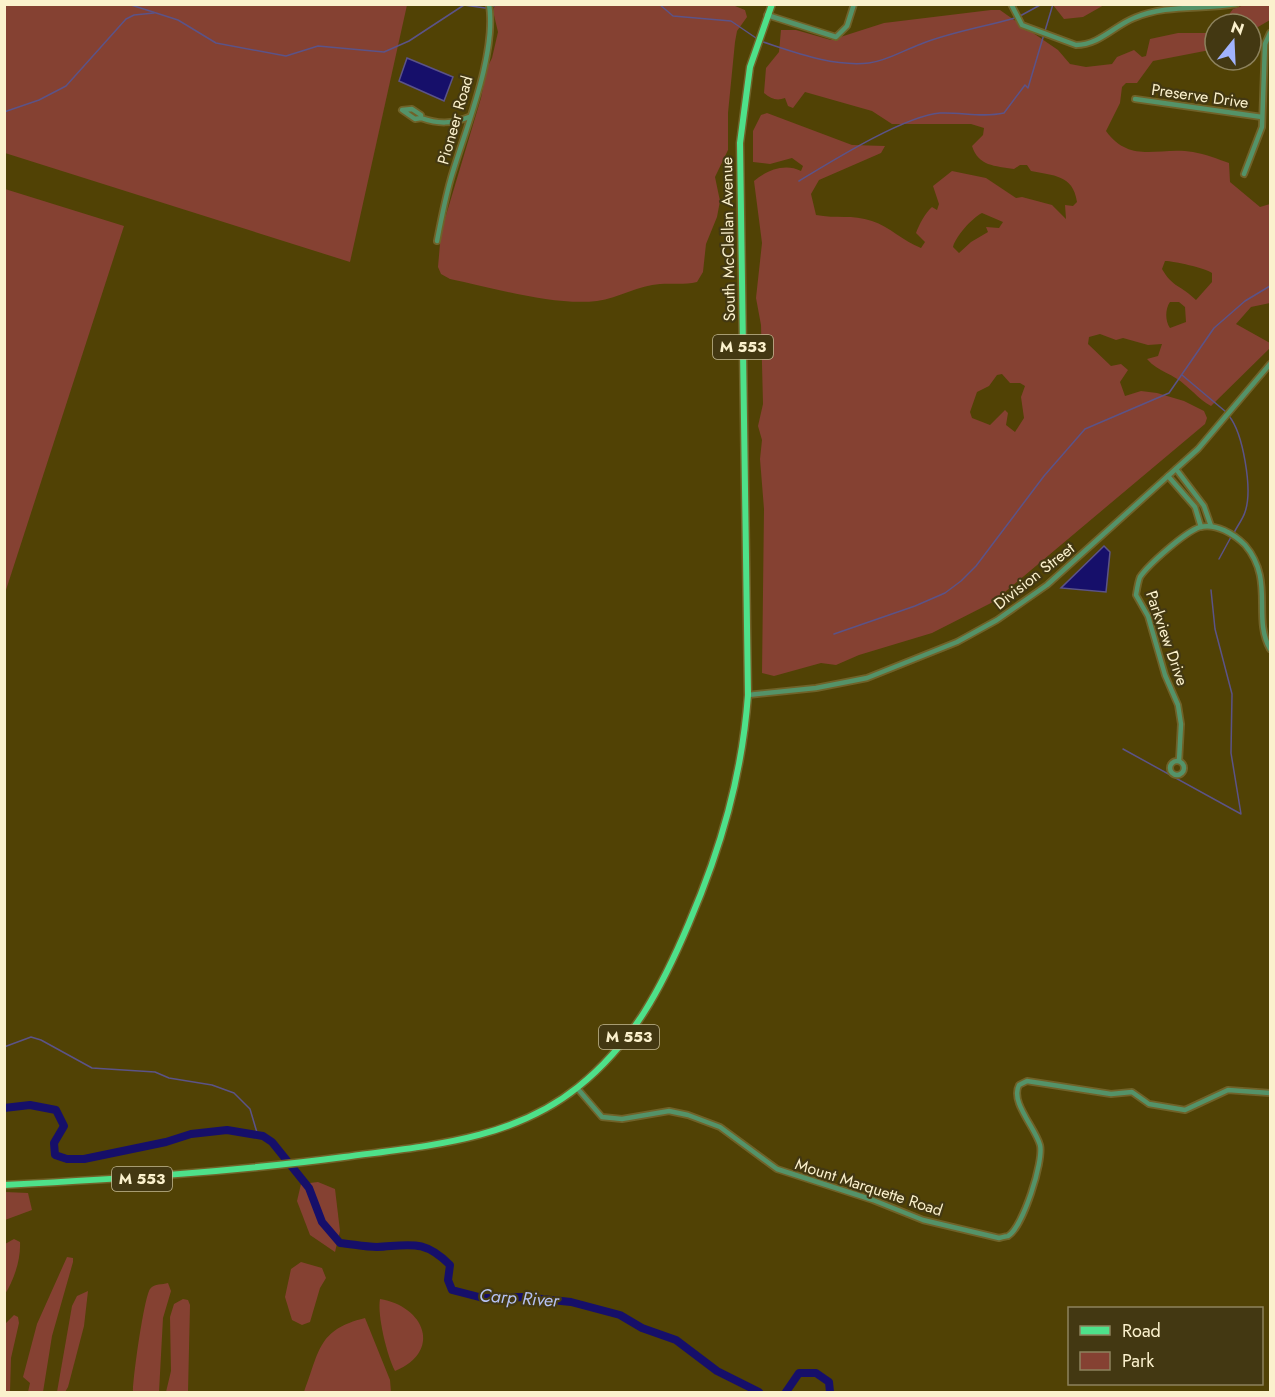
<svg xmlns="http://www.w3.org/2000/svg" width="1275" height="1397" font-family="Jost,sans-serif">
	<rect width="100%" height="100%" fill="#514205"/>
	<g fill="#854132" fill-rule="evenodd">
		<polygon points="5,4 407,5 350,262 5,153"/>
		<path d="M730,4L745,10L747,17L737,31L735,42L728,113V150L715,177L720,201L717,217L706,244L703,272L697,282C684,285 673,283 660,284C639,285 619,298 597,301C554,306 494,288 450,279L441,274L438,267L441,232L481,98L487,68L492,58L498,32L493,11L495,5Z"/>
		<polygon points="1247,4 1270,5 1270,20 1251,31 1251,24 1222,24 1233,9"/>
		<polygon points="1053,5 1104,5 1083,17 1064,19"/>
		<path d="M991,10H1000L1007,15L1058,50L1070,64L1086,67L1112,64L1117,57L1134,50L1142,57L1146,56L1150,39L1178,33H1209L1215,29V49L1153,61L1137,83H1126L1122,87L1120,103L1106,131C1131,165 1159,146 1193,152C1205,154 1218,159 1229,163L1230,182L1260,207L1270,204V303L1251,307L1236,324L1270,343V348L1211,406C1199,399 1195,393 1185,385C1174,374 1158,372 1147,359L1158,356L1162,344L1148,345L1123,338L1116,340L1100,334L1089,337L1088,344L1111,366L1121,364L1128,370L1120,382L1125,396L1141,391L1157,393L1184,401L1204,411L1207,418L1205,424L993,602L932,633L859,655L836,665L821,663L774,676L762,673L764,509L760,459L762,440L758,426L763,404L761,325L756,298L762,243L754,181C767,170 785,163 801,171L803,166L792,158L770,164L753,162V131L761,115L767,113L852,145L885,146L881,153L819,180L811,194L816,215C836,219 852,214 872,221C890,227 903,241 921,248L925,242L916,233C919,225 925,213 932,207L937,210L939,204L933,186L952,171L986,178L1016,198L1022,197L1052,205L1066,219L1065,205L1073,206L1077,202C1073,174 1053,176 1031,171L1027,165H1020L1014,169C995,166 978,166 972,146L983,135L984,128L971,124H892L872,111L805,92L793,108L788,106L785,98C777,101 771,99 764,93L766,68L779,52L781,30H796L831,40L884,23ZM982,213L1003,222L999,228L986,227L988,232L971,242L959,253L953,247C956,236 972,218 982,213ZM1165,261C1174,261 1205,268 1212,273V282L1196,300C1181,285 1173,288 1162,269ZM1170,302H1179L1185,307L1186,322L1170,328C1165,321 1165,309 1170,302ZM1002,374L1010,383H1020L1025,386L1021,397L1024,418L1015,432L1006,425L1008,413L1005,410L990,425L972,418L970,412L977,392L989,386L997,375Z"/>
		<polygon points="5,189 124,226 5,593 4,189"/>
		<polygon points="318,1182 335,1189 340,1231 335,1252 310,1235 297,1201 301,1184"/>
		<polygon points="5,1192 28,1193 32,1210 5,1220"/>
		<path d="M14,1239L20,1242C21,1259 14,1280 5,1294V1244Z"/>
		<polygon points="67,1257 73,1258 73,1262 52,1336 43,1392 28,1392 30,1383 23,1377 37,1324"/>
		<polygon points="301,1262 322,1268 326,1278 320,1288 310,1322 302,1325 292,1320 285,1297 291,1269"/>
		<path d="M168,1283L171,1291L163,1318L159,1392H133C133,1377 144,1298 150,1289C155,1283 162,1285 168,1283Z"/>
		<polygon points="88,1291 84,1326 68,1387 65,1392 57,1392 72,1306 77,1296"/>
		<polygon points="183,1299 188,1300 190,1305 188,1392 166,1392 171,1371 170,1317 174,1304"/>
		<path d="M380,1299C424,1306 443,1351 395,1371C387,1356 377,1315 380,1299Z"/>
		<polygon points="14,1315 18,1317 19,1323 11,1358 10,1392 5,1392 5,1324"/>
		<path d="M365,1318L390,1380L391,1392H304C320,1351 317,1330 365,1318Z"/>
	</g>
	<g fill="#160f6a" stroke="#5b5388" stroke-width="1.5">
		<polygon points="407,58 453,77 444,101 399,81"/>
		<polygon points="1104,546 1110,552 1106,592 1061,588"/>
	</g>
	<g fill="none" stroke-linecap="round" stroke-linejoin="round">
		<g stroke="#5b5388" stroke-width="1.5">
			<polyline points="128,4 178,20 216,43 286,56 318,46 384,52 409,41 464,5 485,8 501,4"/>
			<polyline points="659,4 673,16 731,21 756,38"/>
			<polyline points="1020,16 1042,4"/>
			<path d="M760,41C794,52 832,67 869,63C887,61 904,50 921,44C951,32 984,27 1015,18"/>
			<polyline points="4,112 39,100 66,86 126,19 134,15 154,13"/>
			<path d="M799,181C832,161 904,116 940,113C962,112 982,118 1004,113L1025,85L1028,88L1053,4"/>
			<polyline points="1182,375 1226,412"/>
			<path d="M1229,416C1243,433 1253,490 1245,512C1243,519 1237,526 1234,533"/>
			<polyline points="1219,559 1231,537"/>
			<polyline points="834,634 915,606 945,593 961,581 976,566 1044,476 1085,429 1169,393 1214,328 1245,301 1270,286"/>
			<polyline points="1123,749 1241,814 1231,753 1232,694 1215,629 1211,590"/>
			<polyline points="4,1047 31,1037 41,1040 92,1068 155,1072 169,1078 212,1085 234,1093 250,1109 258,1136"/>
		</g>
		<g stroke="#160f6a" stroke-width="8">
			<path d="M4,1108L30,1105L56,1110L64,1126L54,1143L55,1155L67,1159H84L166,1142L191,1134L227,1130L263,1136L272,1142L309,1188L322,1222L340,1243C352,1244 365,1247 377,1247C411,1245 424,1239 450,1265L448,1280L452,1290L483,1298L523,1297L571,1302L620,1315L642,1328L676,1340L717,1371L759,1392"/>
			<polyline points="786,1392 799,1373 816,1373 829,1382 830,1392"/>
		</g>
		<defs>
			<g id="minor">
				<path d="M1011,4L1022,25L1076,45C1099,45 1114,26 1134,18C1166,4 1203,10 1236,4"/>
				<polyline points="767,15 836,37 847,26 854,4"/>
				<polyline points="1135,99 1262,117"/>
				<path d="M421,118L415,119L402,110L412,109L421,115V118C438,124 452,124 469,117"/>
				<polyline points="1244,174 1262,127 1265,44 1270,33"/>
				<path d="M437,241C441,220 445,199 451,178C465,130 497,54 489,4"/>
				<polyline points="1176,469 1204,506 1211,526"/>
				<polyline points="1168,476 1195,507 1201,527"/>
				<polyline points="748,695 816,688 867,678 957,642 997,620 1047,585 1198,449 1270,364"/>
				<circle cx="1177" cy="768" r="7"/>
				<path d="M1179,761L1181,724L1178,705L1165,675L1148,616L1136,595C1137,589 1138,582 1140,577C1149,564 1185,532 1200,527C1216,523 1234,534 1245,545C1275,580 1252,617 1270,649"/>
				<path d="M577,1088L602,1117L622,1119L669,1111L688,1115L720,1127L777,1169L873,1200L923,1220L999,1238C999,1238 1007,1236 1008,1236C1023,1227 1044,1161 1040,1145C1035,1127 1010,1102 1019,1085L1027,1081L1111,1094L1132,1092L1149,1104L1185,1110L1228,1090L1270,1093"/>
			</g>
			<path id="major" d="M4,1185C118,1179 231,1172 344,1157C425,1146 511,1141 578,1087C633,1043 662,987 689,923C721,848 742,776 748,695L740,143L750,67L772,4"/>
		</defs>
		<use href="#minor" stroke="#706229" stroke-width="8"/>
		<use href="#major" stroke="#706229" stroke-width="9"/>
		<use href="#minor" stroke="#549369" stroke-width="4.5"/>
		<use href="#major" stroke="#4ee18a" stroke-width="6"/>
	</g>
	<g text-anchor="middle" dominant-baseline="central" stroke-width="4.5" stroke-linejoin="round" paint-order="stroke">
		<g fill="#433812" stroke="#c4ba95" stroke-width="1.5">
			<rect x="713" y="335" width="60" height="24" rx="4.5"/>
			<rect x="599" y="1025" width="60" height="24" rx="4.5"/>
			<rect x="112" y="1167" width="60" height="24" rx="4.5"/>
		</g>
		<g font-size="15" font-weight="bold" fill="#fbf1cd">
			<text x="743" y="347">M 553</text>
			<text x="629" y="1037">M 553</text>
			<text x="142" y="1179">M 553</text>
		</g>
		<g font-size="16" fill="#fbf1cd" stroke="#433812">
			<text transform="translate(1200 96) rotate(8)">Preserve Drive</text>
			<text transform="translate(455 120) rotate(-74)">Pioneer Road</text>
			<text transform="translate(728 239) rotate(-91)">South McClellan Avenue</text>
			<text transform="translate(1034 576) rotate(-38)">Division Street</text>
			<text transform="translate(1167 638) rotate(71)">Parkview Drive</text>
			<text transform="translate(869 1187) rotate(18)">Mount Marquette Road</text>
		</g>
		<g font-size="18" font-style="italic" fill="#b6c2f3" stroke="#433812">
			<text transform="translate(519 1298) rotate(4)">Carp River</text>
		</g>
	</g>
	<rect width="1275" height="1397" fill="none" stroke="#fbf1cd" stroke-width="12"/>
	<rect x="1068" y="1307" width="195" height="78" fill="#433812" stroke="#8d825d" stroke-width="1.5"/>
	<rect x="1080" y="1326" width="30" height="9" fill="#4ee18a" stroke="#8d825d" stroke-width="1.5"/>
	<text x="1122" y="1337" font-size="18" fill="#fbf1cd">Road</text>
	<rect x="1080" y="1352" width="30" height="18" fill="#854132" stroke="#8d825d" stroke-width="1.5"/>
	<text x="1122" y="1367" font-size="18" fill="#fbf1cd">Park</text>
	<g transform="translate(1233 42) rotate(18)"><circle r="28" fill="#433812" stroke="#8d825d" stroke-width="1.5"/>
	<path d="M0-4.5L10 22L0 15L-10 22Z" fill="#a1b3fd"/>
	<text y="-9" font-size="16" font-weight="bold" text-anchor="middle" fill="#fbf1cd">N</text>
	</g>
</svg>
